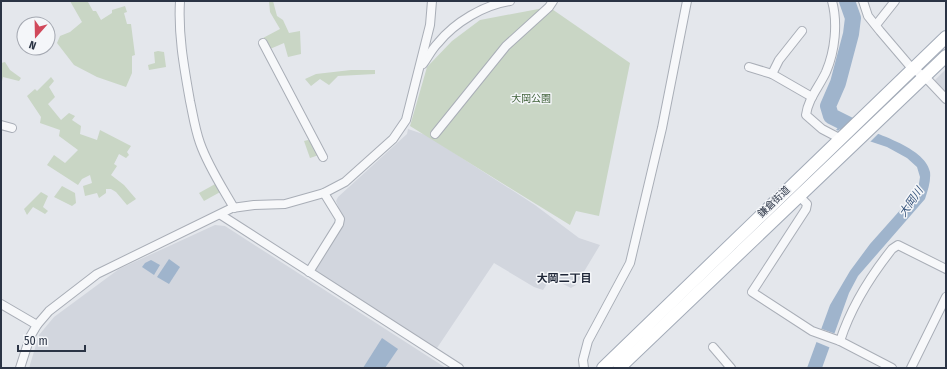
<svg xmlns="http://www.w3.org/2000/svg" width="947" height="369" font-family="'Fira Sans Condensed','Noto Sans JP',sans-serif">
	<rect width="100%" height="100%" fill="#e4e7ec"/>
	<g fill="#d2d6de">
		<polygon points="946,69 946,94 934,81"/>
		<polygon points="408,129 426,135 448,149 535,205 579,238 600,245 576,285 571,288 551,278 543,290 534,287 494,263 437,348 315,271 344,221 336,201 338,197 407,134"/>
		<polygon points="215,225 225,226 446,368 29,368 39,335 54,317 119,269"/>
	</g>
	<g fill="#c9d6c5">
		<polygon points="70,1 89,1 88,2 93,11 96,11 101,20 112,13 112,10 125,6 127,12 124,13 127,24 131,24 135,55 132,56 132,73 126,87 97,77 74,65 57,43 60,36 70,32 82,22"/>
		<polygon points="269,1 273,1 277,16 283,20 289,33 300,31 301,54 288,57 284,43 270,49 263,38 280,29 270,12"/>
		<polygon points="549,7 630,63 599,216 576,211 570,225 410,126 427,67 452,41 480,20"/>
		<polygon points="158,51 164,52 166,67 149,70 148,65 155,63 154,52"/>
		<polygon points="5,62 10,70 21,78 19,81 3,77 1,85 1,63"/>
		<polygon points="351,70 375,70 375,74 338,76 329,85 320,79 311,86 305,79 316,74"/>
		<polygon points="51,77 54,81 49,87 55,97 48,104 61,120 69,113 75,116 72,120 81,126 80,134 97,140 100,130 131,146 127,152 129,155 126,158 119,154 114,164 117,166 111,175 124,185 136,199 127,205 116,192 111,189 106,189 106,193 99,198 97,193 85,196 83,186 92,183 90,175 82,179 78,185 47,165 54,155 65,163 78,150 59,136 60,130 40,123 41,117 27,96 35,89 37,91"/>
		<polygon points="308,140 312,141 319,155 310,158 304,141"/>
		<polygon points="217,183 222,191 204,201 199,193"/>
		<polygon points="62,186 75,193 76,203 72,206 54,197"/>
		<polygon points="41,192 48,196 43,207 48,211 45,214 33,207 27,215 24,209"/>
	</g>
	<g fill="#9fb4cc">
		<path d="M844,121C865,130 926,146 930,172C931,181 928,190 925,199L858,276L849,293L822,368H807L830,305L850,271L870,244L918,190L920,177L917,167L907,158L887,147L836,130Z"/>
		<polygon points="169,259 180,267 169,284 157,277"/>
		<polygon points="151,260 160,265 154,275 142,267 145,263"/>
		<polygon points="382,338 398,349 385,368 363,368"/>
	</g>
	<g fill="#e4e7ec">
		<polygon points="848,121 879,133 869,143 837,132"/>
		<polygon points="819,328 836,334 831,348 814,341"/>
	</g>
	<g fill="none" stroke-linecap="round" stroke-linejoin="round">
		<polyline stroke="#9fb4cc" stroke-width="16" points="847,1 853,18 851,34 838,83 828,106 831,116 861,131"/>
		<defs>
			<g id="street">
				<path d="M180,1C178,35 184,67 190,101C193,115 195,129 200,143C208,166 222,187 234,208"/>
				<path d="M832,1C838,23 835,51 826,72C819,87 808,99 806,115L822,129L841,139"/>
				<polyline points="863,1 868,16 880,31 909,65 928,80 946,99"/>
				<polyline points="876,25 895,1"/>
				<polyline points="263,43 323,157"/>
				<path d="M423,64C428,57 432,49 438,43C455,22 484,5 510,1"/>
				<polyline points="749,67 772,74 812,97"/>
				<polyline points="772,74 779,60 802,31"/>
				<polyline points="1,125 12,128"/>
				<polyline points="435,134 506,46 549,7 553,1"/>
				<polyline points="799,196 807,204 806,209 752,292 812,331 840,341 892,368"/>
				<polyline points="221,215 459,368"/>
				<polyline points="309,272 339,224 340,219 324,193"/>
				<polyline points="1,304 37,325"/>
				<path d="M840,341C851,307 869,278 892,249L898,245L946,269"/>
				<polyline points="713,347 731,368"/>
				<polyline points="20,368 30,337 37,325 49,311 97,274 232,208 254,205 285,204 324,193 345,182 393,139 406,120 430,25 432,1"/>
				<polyline points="584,368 583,360 588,341 630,263 662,128 687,1"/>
				<polyline points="911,368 946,297"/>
			</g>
			<g id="primary">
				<polyline points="603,368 946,37"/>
				<polyline points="619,368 946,56"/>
			</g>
		</defs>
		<use href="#street" stroke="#a9aeb7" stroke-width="10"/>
		<use href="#primary" stroke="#a3abb8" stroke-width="14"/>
		<use href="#street" stroke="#f7f8fa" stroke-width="8"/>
		<use href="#primary" stroke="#fff" stroke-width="12"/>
	</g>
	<g text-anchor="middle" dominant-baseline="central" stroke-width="3" stroke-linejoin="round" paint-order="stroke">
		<g font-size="10" fill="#3f6138" stroke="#f4f6f9">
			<text x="531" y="99">大岡公園</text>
		</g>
		<g font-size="10" fill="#2b3445" stroke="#f4f6f9">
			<text transform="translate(774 202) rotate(-44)">鎌倉街道</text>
		</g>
		<g font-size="11" font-style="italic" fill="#34527a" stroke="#f4f6f9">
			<text transform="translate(911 202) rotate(-55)">大岡川</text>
		</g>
		<g font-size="11" font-weight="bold" fill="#1d2536" stroke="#f4f6f9">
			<text x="564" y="278">大岡二丁目</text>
		</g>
	</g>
	<rect width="947" height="369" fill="none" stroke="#2b3445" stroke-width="4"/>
	<g transform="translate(36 36) rotate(200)"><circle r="19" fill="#f4f6f9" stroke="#a4a8b1"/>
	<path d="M0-3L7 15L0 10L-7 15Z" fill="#d1495b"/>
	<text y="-6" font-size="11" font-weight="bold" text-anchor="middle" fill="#2b3445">N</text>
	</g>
	<path d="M18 345v6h67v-6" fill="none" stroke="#2b3445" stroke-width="2"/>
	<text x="24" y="345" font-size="12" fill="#2b3445" stroke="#f4f6f9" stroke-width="3" paint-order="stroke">50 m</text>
</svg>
